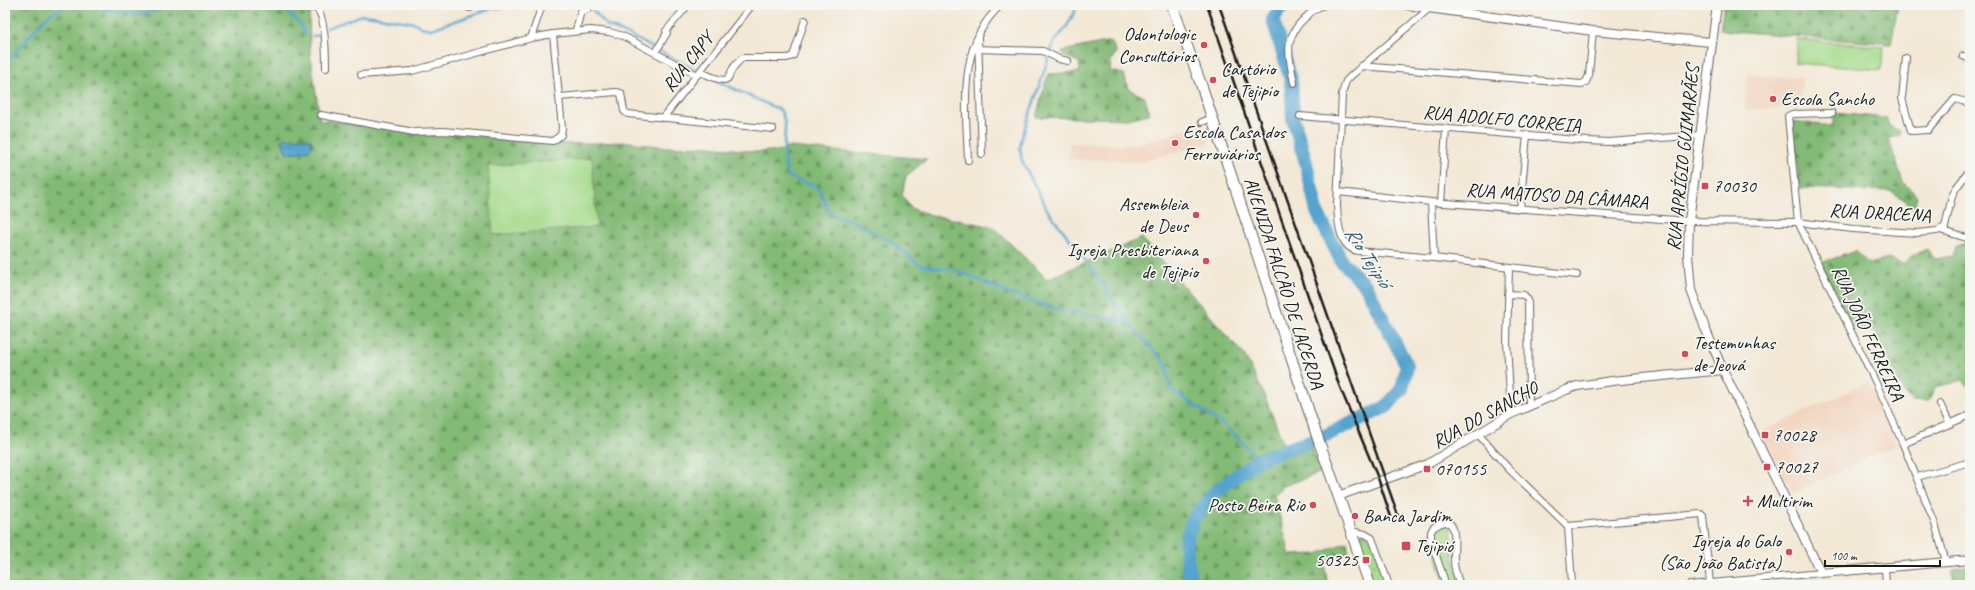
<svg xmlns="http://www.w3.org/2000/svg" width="1975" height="590" font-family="Caveat,sans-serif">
	<defs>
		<pattern id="grass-tufts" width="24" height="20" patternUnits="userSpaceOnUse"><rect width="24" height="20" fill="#a4da8a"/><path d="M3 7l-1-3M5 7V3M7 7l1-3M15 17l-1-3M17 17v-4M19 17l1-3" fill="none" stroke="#8dba76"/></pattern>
		<pattern id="forest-firs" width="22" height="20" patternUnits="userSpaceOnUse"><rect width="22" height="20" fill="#83ba76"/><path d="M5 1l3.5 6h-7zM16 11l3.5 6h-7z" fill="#6a9660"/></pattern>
		<pattern id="park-dots" width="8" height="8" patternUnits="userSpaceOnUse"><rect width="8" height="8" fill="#a4da8a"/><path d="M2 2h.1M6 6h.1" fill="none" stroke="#8dba76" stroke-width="1.8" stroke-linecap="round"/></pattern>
		<pattern id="water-ripples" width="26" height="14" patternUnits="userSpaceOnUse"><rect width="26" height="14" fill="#55a3ce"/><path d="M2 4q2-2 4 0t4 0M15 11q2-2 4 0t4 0" fill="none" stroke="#4684a6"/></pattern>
	</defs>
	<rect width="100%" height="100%" fill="#f6f6f2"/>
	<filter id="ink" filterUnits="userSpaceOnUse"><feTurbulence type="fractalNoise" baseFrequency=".025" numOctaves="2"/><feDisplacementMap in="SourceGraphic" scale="8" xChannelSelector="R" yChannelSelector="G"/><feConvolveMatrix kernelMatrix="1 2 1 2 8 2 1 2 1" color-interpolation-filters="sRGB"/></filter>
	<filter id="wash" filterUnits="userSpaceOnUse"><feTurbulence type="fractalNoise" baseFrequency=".012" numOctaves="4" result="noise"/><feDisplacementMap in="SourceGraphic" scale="16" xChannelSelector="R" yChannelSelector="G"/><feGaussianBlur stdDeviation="0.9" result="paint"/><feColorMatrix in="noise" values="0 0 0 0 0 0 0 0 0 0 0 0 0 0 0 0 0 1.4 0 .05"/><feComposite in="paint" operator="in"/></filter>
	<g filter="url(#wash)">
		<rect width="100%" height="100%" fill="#f3e8d5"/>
		<g fill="#f2d4be">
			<polygon points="1907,5 1970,5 1970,11"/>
			<polygon points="1748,75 1802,78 1799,107 1744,110"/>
			<polygon points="1203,125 1209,143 1143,161 1069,159 1069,143 1138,145 1138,144"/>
			<polygon points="1868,382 1897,444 1793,493 1761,432"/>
		</g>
		<polygon fill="url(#grass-tufts)" stroke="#607b53" points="1358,533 1367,535 1375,545 1388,585 1370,585 1367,578 1366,560"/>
		<g fill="url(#forest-firs)" stroke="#506b49">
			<polygon points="5,5 309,5 310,53 320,120 554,144 629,142 666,147 710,146 756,152 783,150 790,147 927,159 906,176 902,195 911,208 927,214 993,227 1047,279 1142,238 1245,356 1262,390 1285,447 1311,448 1322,472 1284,486 1274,495 1290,555 1317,554 1347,542 1349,552 1324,564 1328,585 5,585"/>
			<polygon points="1724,5 1898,5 1891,44 1720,30"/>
			<polygon points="1111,41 1116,52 1111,61 1110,71 1124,74 1128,89 1145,97 1149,114 1128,119 1036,117 1048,74 1080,72 1079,62 1064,56 1062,51"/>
			<polygon points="1835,113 1886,118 1889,126 1900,131 1900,136 1888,138 1903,182 1917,196 1915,205 1909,209 1906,201 1891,191 1800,188 1792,121 1832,126"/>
			<polygon points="1965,243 1970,243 1970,387 1962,380 1935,388 1928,401 1913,401 1904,393 1876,331 1856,329 1846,315 1820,263 1856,251 1869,264 1889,259 1903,264 1914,255 1927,249 1935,259 1953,256 1956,246"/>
			<polygon points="1970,566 1970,585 1953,585 1953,569"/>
		</g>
		<polygon fill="url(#park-dots)" stroke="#607b53" points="1441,524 1451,526 1454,562 1462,585 1445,585 1430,533"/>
		<g fill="#a4da8a" stroke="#607b53">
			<polygon points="1797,39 1884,47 1881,70 1795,63"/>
			<polygon points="592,158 597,227 493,235 488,166"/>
		</g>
		<polygon fill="url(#water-ripples)" stroke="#386075" points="307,138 312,141 311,148 307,151 287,153 282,141 284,139"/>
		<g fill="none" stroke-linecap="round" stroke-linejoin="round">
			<g stroke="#55a3ce" stroke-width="2.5">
				<polyline points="87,5 138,15 175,5"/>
				<polyline points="253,5 259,5"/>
				<path d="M278,5C290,16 298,17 305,33"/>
				<polyline points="545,5 587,6 592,9 607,26 625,33 696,70"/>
				<polyline points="1076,5 1075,11 1066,28 1054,42 1022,137 1020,148 1022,161 1048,211 1082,255 1128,322 1166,364 1170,389 1224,425 1259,459"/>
				<polyline points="327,28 362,15 373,16 415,23 421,27 431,29 491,9 505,8 510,5"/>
				<polyline points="313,36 319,35"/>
				<path d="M5,63C22,50 36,22 55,11C61,8 68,7 74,5"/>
				<path d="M715,80L780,110C789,124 783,137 784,153C784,160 786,167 787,175C812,190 817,174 827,210L839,218L851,220L891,242L920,265L958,271L1011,294L1054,308L1128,322"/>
			</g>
			<polyline stroke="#55a3ce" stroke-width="14" points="1191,585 1185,544 1193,519 1216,491 1259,459 1320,438 1386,407 1402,389 1407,366 1366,286 1342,262 1317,212 1306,163 1293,118 1291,80 1273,20 1279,10 1285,5"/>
		</g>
	</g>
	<g filter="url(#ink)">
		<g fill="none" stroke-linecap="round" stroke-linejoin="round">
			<defs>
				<g id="minor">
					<path d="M307,5V8H316C326,16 326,55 326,68"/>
					<polyline points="470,5 470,8"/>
					<polyline points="576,30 581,11 588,9 592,5"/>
					<polyline points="531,38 542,5"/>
					<polyline points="978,38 982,154"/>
					<polyline points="658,48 667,33 666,31 688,5"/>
					<polyline points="976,49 1043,51 1059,59 1068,61"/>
					<polyline points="1963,56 1970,59"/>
					<polyline points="1906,58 1902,98 1911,131 1928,130 1955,99 1970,103"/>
					<polyline points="1361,66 1582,84 1586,82 1589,75 1593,31"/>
					<path d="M700,72C742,90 719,74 743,58H787L793,56L805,20"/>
					<polyline points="361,75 412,71 531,38 553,34 591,30 609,32 623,36 697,75"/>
					<path d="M1294,83C1289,56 1282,38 1306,17C1311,12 1317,7 1324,5"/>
					<polyline points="560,97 616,92 621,93 624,111 628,114 773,129"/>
					<polyline points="1832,113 1792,114 1788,116 1798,222 1876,383 1903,444 1935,524 1946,562"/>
					<polyline points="321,115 414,132 443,131 553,141 561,135 562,128 553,34"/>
					<polyline points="1300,116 1588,141 1609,142 1701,135"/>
					<polyline points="663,118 752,5"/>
					<polyline points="1202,122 1212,118"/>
					<path d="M968,160C966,107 957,44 1001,5"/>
					<polyline points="1338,192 1431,202 1689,221 1798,222 1853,229 1917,233 1937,231 1945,227 1952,196 1956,188 1970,170"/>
					<path d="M1431,202L1434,258L1358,251C1339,248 1338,222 1337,206L1342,94L1346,81L1352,75L1432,6"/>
					<polyline points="1441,203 1446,129"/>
					<polyline points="1520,209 1527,135"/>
					<polyline points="1940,230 1970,239"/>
					<polyline points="1434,258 1577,275"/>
					<polyline points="1509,268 1507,342 1511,414"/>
					<polyline points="1508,294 1524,295 1528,300 1529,406"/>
					<polyline points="1940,404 1950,424"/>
					<polyline points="1478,434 1508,468 1568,526 1572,585"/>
					<polyline points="1903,444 1970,415"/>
					<polyline points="1917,477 1970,462"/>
					<polyline points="1568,526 1701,514 1703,516 1710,583"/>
					<polyline points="1350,531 1365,534 1372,538 1389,585"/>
					<polyline points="1885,568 1886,585"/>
					<path d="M1446,585L1431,541V532L1433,528C1462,507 1453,550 1454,561C1454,569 1457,577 1460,585"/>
					<polyline points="1690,585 1821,573"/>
				</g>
				<g id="tertiary">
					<polyline points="1407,5 1593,31 1711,42"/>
					<polyline points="1717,5 1689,221 1688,255 1691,290 1705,328 1723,370 1821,573 1970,560"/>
					<polyline points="1338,496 1428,464 1511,414 1566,390 1577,386 1612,381 1723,370"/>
				</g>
				<polyline id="primary" points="1172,5 1202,87 1317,436 1370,585"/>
			</defs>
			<use href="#minor" stroke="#67635d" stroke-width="8"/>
			<use href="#tertiary" stroke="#67635d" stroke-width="10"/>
			<use href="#primary" stroke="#67635d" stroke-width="12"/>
			<use href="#minor" stroke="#fff" stroke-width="6"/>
			<use href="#tertiary" stroke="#fff" stroke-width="8"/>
			<use href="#primary" stroke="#fff" stroke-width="10"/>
			<g stroke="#1c1c1c" stroke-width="2.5">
				<polyline points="1207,5 1339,385 1378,478 1393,523"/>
				<polyline points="1219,5 1400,521"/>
			</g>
		</g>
	</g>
	<g fill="#d1495b" stroke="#f6f6f2" stroke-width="1.5">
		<circle cx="1204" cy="45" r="4"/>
		<circle cx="1213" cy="80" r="4"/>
		<circle cx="1773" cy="99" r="4"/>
		<circle cx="1175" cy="143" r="4"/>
		<rect x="1701" y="182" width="8" height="8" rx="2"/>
		<circle cx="1196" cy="215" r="4"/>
		<circle cx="1206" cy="261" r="4"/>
		<circle cx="1685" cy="354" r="4"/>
		<rect x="1761" y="431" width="8" height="8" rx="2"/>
		<rect x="1763" y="463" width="8" height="8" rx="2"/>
		<rect x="1423" y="465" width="8" height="8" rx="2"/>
		<path d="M1746 495h4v4h4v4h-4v4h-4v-4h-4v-4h4z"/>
		<circle cx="1313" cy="505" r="4"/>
		<circle cx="1355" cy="516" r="4"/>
		<rect x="1401" y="541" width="10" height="10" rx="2"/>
		<circle cx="1789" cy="552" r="4"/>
		<rect x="1362" y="556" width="8" height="8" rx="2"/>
	</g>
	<g text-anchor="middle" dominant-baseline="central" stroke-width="3.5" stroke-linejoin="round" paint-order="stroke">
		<g font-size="19" fill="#1c1c1c" stroke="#f6f6f2" text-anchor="start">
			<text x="1196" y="34" text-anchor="end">Odontologic<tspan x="1196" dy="22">Consultórios</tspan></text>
			<text x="1221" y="69">Cartório<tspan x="1221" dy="22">de Tejipio</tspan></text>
			<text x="1781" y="99">Escola Sancho</text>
			<text x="1183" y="132">Escola Casa dos<tspan x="1183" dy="22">Ferroviários</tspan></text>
			<text x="1713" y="186">70030</text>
			<text x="1188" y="204" text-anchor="end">Assembleia<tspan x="1188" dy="22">de Deus</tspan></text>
			<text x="1198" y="250" text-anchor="end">Igreja Presbiteriana<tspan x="1198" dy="22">de Tejipio</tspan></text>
			<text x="1693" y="343">Testemunhas<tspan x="1693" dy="22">de Jeová</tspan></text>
			<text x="1773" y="435">70028</text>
			<text x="1775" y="467">70027</text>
			<text x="1435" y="469">070155</text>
			<text x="1757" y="501">Multirim</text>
			<text x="1305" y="505" text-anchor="end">Posto Beira Rio</text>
			<text x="1363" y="516">Banca Jardim</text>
			<text x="1781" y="541" text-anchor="end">Igreja do Galo<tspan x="1781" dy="22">(São João Batista)</tspan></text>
			<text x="1415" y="546">Tejipió</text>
			<text x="1358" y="560" text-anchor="end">50325</text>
		</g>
		<g font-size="19" fill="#1c1c1c" stroke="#f6f6f2">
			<text transform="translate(688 62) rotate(-52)">RUA CAPY</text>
			<text transform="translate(1502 119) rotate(5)">RUA ADOLFO CORREIA</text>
			<text transform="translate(1683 158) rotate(-84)">RUA APRÍGIO GUIMARÃES</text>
			<text transform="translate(1557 196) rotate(4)">RUA MATOSO DA CÂMARA</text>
			<text transform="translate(1880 213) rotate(3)">RUA DRACENA</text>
			<text transform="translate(1284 283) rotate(72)">AVENIDA FALCÃO DE LACERDA</text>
			<text transform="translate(1868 333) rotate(65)">RUA JOÃO FERREIRA</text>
			<text transform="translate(1485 415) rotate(-29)">RUA DO SANCHO</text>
		</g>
		<g font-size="20" font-style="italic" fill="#36596c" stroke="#f6f6f2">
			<text transform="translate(1368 257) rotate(57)">Rio Tejipió</text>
		</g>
	</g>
	<rect width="1975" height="590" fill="none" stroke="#f6f6f2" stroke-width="20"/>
	<path d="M1825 560v6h115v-6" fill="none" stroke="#1c1c1c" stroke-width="2"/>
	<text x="1831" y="560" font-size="12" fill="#1c1c1c" stroke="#f6f6f2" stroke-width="3" paint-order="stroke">100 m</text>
</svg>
